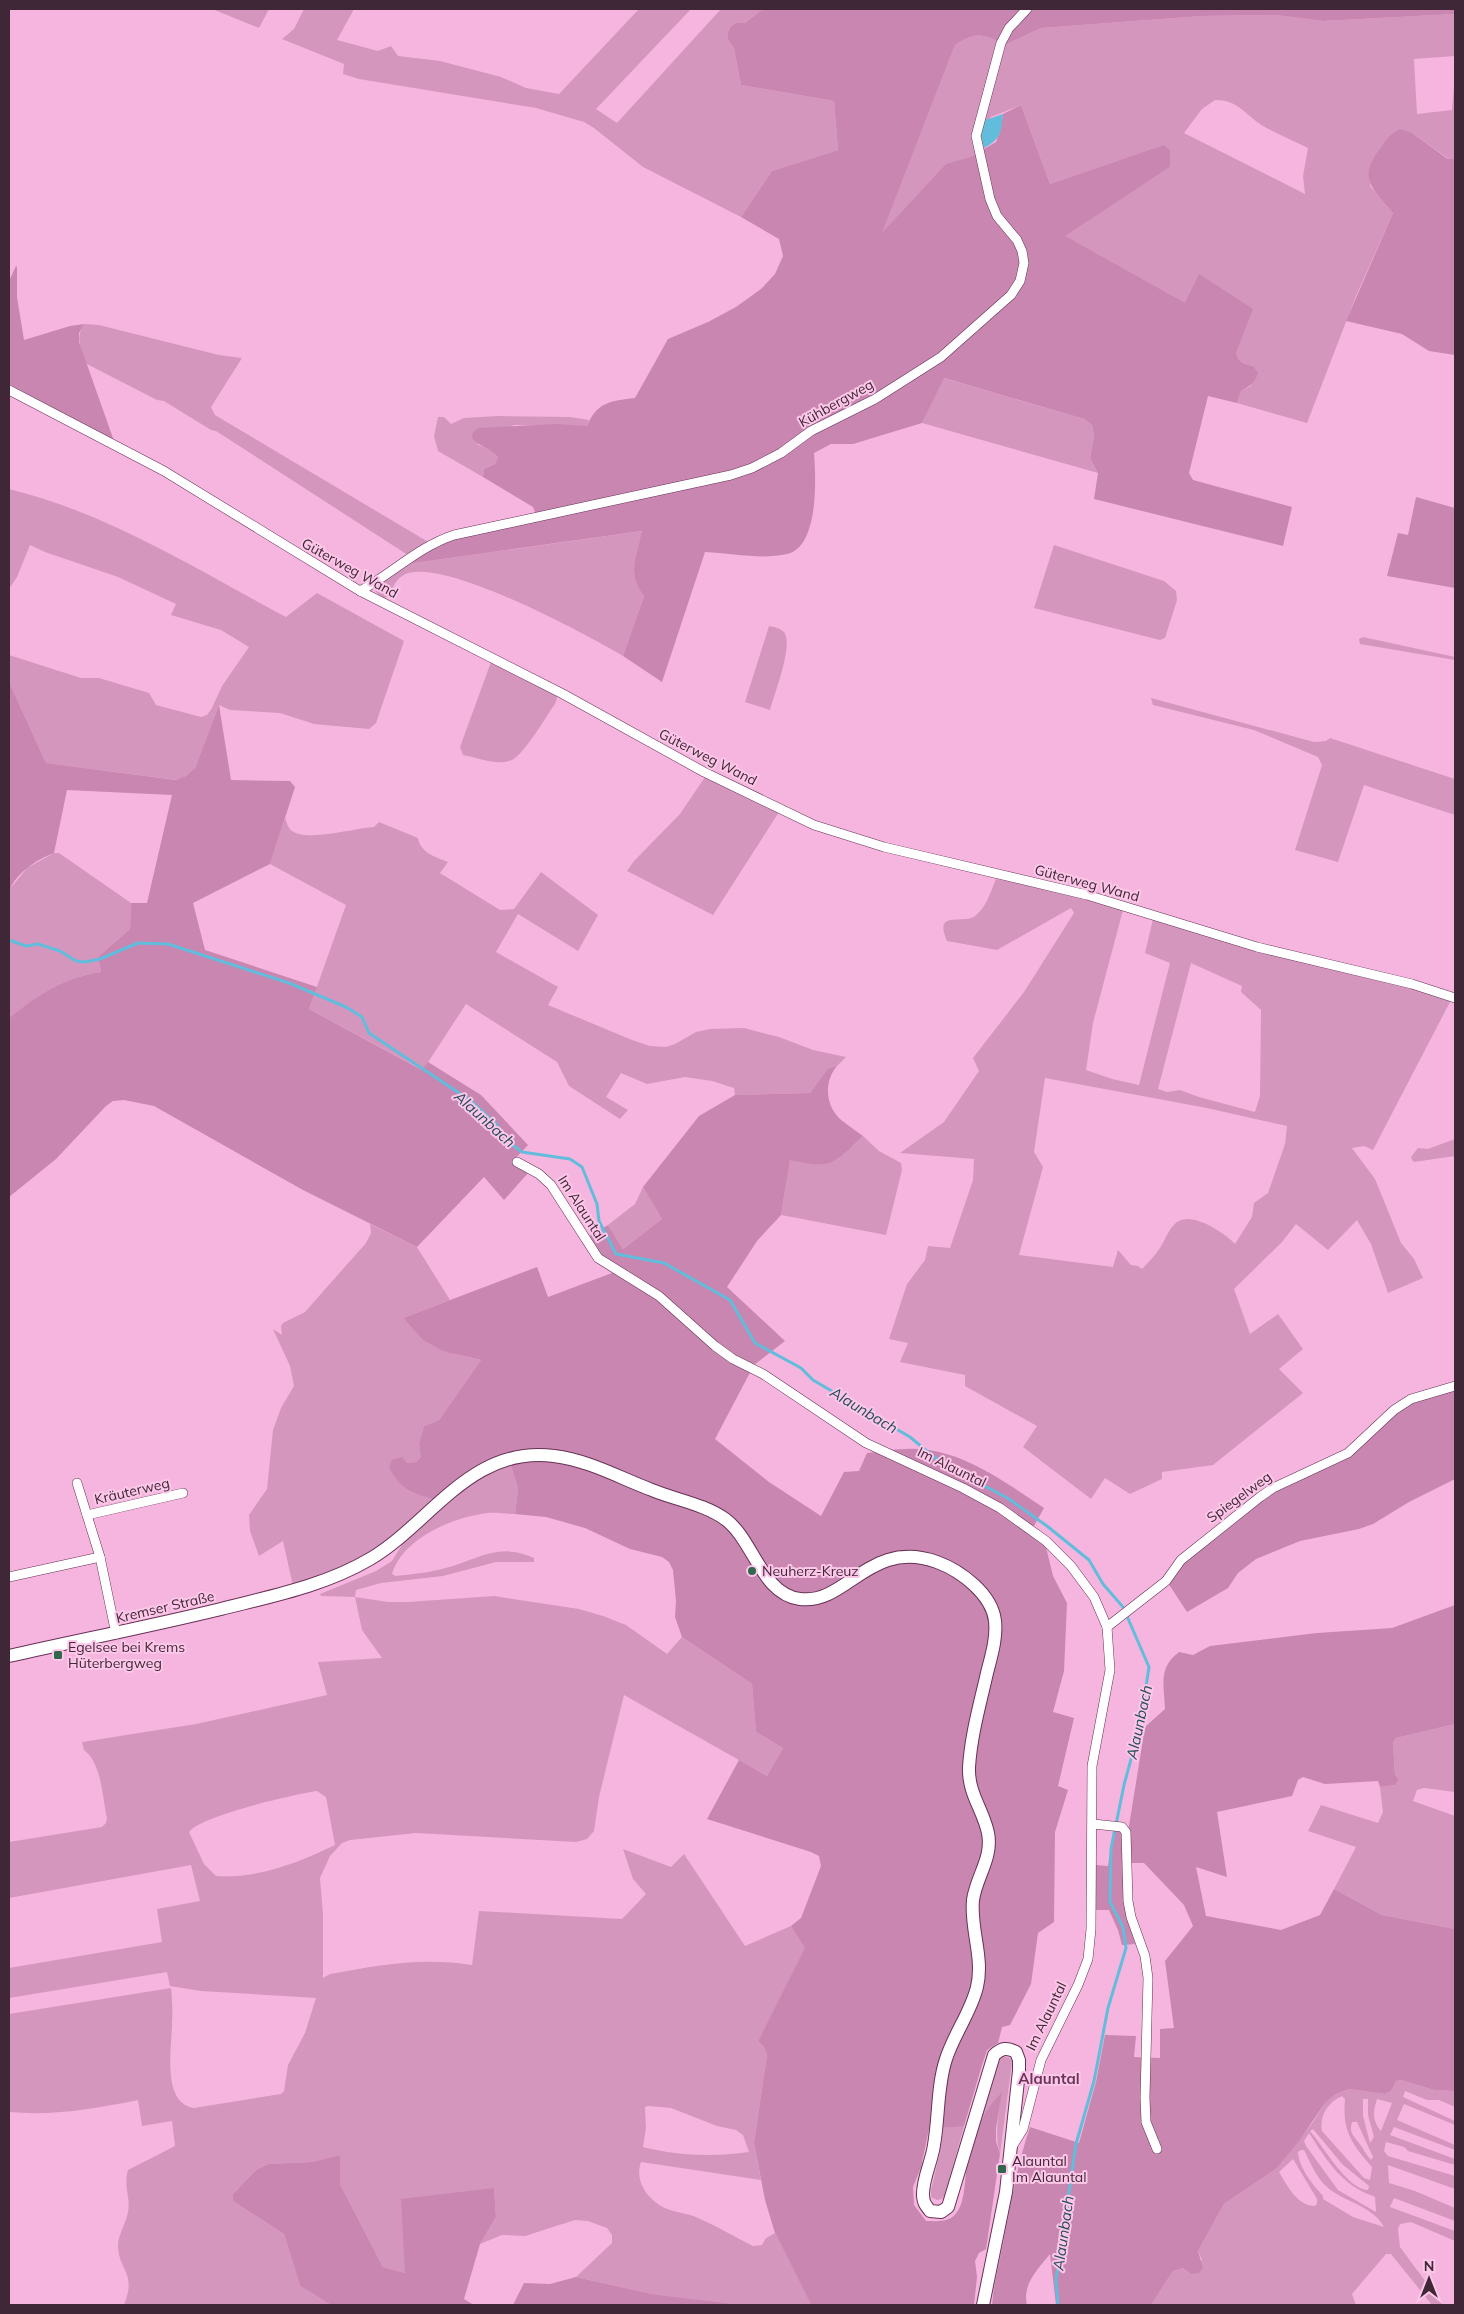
<svg xmlns="http://www.w3.org/2000/svg" width="1464" height="2314" font-family="Mulish,sans-serif">
	<rect width="100%" height="100%" fill="#f6b5de"/>
	<g fill="#d596bd" fill-rule="evenodd">
		<polygon points="212,9 269,9 259,28"/>
		<polygon points="304,9 354,9 337,40 378,51 391,46 398,56 440,61 501,77 526,88 559,94 639,9 691,9 596,109 617,123 721,9 763,9 745,23 736,23 731,26 728,32 728,40 734,48 741,85 834,101 838,150 772,171 741,217 643,167 594,128 584,122 536,108 359,79 343,74 344,64 282,39 294,29"/>
		<path d="M1455,14V56L1414,59L1417,114L1452,110L1455,73V159H1449L1412,133C1376,148 1376,148 1370,186L1393,213L1356,296L1307,423L1237,403L1241,391L1251,386L1253,366C1244,364 1239,363 1236,353L1252,308L1185,304L1064,236L1170,167L1163,145L1050,184L1021,105L991,117L981,136L984,148L970,157L946,165L881,235L955,45C977,31 983,34 1005,45L1041,28L1202,16L1276,15L1323,21ZM1215,100C1238,99 1247,117 1265,127C1279,135 1294,141 1308,148L1303,176L1305,194L1184,133L1202,109Z"/>
		<path d="M84,324L99,325L219,355L242,358L211,407L215,415L435,546L414,559L216,431L211,430L164,401L157,400L85,363C81,350 75,337 84,324Z"/>
		<polygon points="943,378 1084,419 1092,425 1094,436 1090,458 1098,473 922,423"/>
		<polygon points="498,416 570,417 589,420 587,426 514,425 477,444 494,452 498,457 495,464 484,469 483,477 438,451 434,436 438,417 444,417 451,424 464,418"/>
		<path d="M9,489C108,513 196,569 286,617L317,593L404,641L376,723L369,729L314,724L280,713L230,710L219,705L195,768L186,776L177,780L46,763L9,682V655L81,678H99L149,693L156,705L201,717L207,715L212,708L222,686L249,647L221,630L171,615L176,604L118,577L45,552L30,545L17,577L9,589Z"/>
		<path d="M643,531C636,556 627,574 644,596L623,656C589,636 436,552 402,576C393,582 393,593 384,599L375,591L376,586L407,564Z"/>
		<polygon points="1054,545 1164,581 1176,591 1177,600 1165,638 1160,640 1034,608"/>
		<path d="M769,626C774,627 780,628 784,632C794,645 774,694 770,710L745,702Z"/>
		<polygon points="1363,637 1455,657 1455,660 1360,644 1359,639"/>
		<path d="M491,662L558,695L555,704C546,716 522,759 509,761C495,765 478,758 463,755L460,747Z"/>
		<polygon points="1151,698 1314,742 1326,741 1330,738 1455,779 1455,815 1364,785 1338,862 1295,850 1322,765 1318,757 1254,730 1153,705"/>
		<polygon points="705,777 779,812 713,915 627,871 634,861 680,814"/>
		<path d="M285,818C287,823 288,828 292,831C308,842 355,828 374,827L379,822L418,838C420,852 435,857 448,862L440,873L500,910L514,909L541,872L598,915L578,951L518,914L496,952L558,987L548,1005L632,1040L650,1046L666,1047L675,1044L696,1032L710,1029L744,1028L779,1037L813,1050L846,1057L837,1066L828,1070L810,1093L735,1095L734,1088L712,1081L685,1077L647,1084L621,1073L606,1097L628,1110L620,1119L569,1086L557,1062L466,1004L423,1070L309,1009L346,905L270,864Z"/>
		<path d="M54,853H59L131,903L130,929L98,957L101,972C65,977 37,995 9,1018V890L27,868Z"/>
		<path d="M996,879L1058,892L1123,910L1093,1023L1086,1070L1112,1079L1139,1085L1170,963L1145,953L1153,919L1409,987L1451,1000L1373,1150L1364,1146L1352,1148L1375,1179L1401,1243L1414,1259L1423,1278L1388,1293L1371,1244L1357,1220L1328,1250L1296,1224L1282,1242L1234,1289L1250,1334L1278,1314L1303,1349L1279,1369L1303,1393L1213,1465L1162,1472V1479L1130,1494L1105,1478L1091,1499L1023,1447L1037,1426L965,1386V1375L900,1362L908,1343L889,1339L907,1284L925,1260L928,1246L950,1248L973,1180L974,1159L900,1153L944,1122L979,1071L973,1058L1024,992L1074,913L1071,908L997,950L947,941C933,909 963,925 975,916C986,908 991,891 996,879ZM1191,963L1242,986L1241,992L1261,1010L1260,1096L1255,1112L1199,1097L1180,1090L1167,1092L1158,1089ZM1045,1078L1207,1108L1287,1126L1285,1144L1268,1193L1254,1203L1252,1217L1235,1244C1225,1233 1192,1211 1177,1222C1169,1228 1165,1240 1160,1248C1155,1256 1148,1262 1142,1269L1138,1266L1131,1265L1118,1250L1113,1267L1019,1255L1043,1167L1034,1152Z"/>
		<path d="M863,1136L879,1151L901,1163L902,1170L886,1235L781,1215L790,1159C833,1169 833,1165 863,1136Z"/>
		<polygon points="1455,1139 1455,1156 1414,1162 1412,1160 1411,1157 1418,1148 1428,1149"/>
		<polygon points="643,1187 662,1219 623,1249 608,1225 635,1204"/>
		<path d="M370,1224L417,1247L450,1300L403,1318C432,1350 441,1350 481,1360L439,1420L424,1426L419,1443L422,1456L416,1462L407,1463L434,1499C415,1518 394,1538 372,1553C348,1569 319,1577 293,1586L283,1541L259,1556L250,1531L249,1515L267,1489L273,1430L281,1408L294,1386L290,1366L273,1329L282,1335L281,1326L283,1323L305,1312L366,1243L371,1233Z"/>
		<path d="M511,1465L518,1489L515,1514C507,1514 497,1512 488,1513C453,1517 403,1538 392,1574L396,1576C411,1574 427,1573 442,1569C477,1561 497,1541 534,1558V1562H496L443,1576L381,1583L356,1590L355,1597L388,1602H408L494,1596L579,1609L603,1616L626,1625L667,1654L682,1637L752,1684L756,1732L783,1748L767,1776L624,1695L599,1797L594,1831L587,1839L576,1842L416,1833L350,1840L342,1843L330,1856L320,1878L323,1914V1978L330,1974C379,1965 422,1957 472,1965L479,1911L622,1919L646,1894L633,1879L623,1849L671,1867L684,1854L745,1946L791,1926L806,1948L758,2041L764,2047L767,2055L754,2143L761,2180L641,2162C634,2181 648,2200 665,2208C676,2213 688,2213 698,2218C717,2226 735,2237 753,2246L762,2245L766,2238L775,2233L811,2305H741L652,2294L576,2277L612,2243V2235L607,2228L588,2221L575,2220L525,2236L502,2235L480,2244L496,2217L494,2188L405,2273L383,2267L340,2184V2155L311,2162L268,2164L256,2170L233,2194V2201L284,2234L300,2286L331,2305H124C137,2272 119,2272 118,2246C118,2234 126,2224 128,2212C131,2197 123,2187 128,2170L175,2146L172,2121L142,2126L138,2100C94,2109 53,2116 9,2112V2014L171,1988C172,1999 173,2011 172,2023C172,2047 161,2103 194,2108L281,2094L284,2091L288,2065L305,2033L316,1998L201,1991L170,1986L167,1972L9,1998V1968L162,1942L157,1909L200,1901L191,1865L9,1898V1842L102,1827L106,1823L107,1818C102,1796 102,1764 84,1750L82,1742L196,1724L327,1695L318,1662L382,1658L362,1630L355,1597L321,1596L320,1594L376,1571L392,1561L405,1540L457,1491L479,1476ZM317,1791L326,1797L335,1845C298,1863 257,1879 216,1876L204,1864L189,1832C200,1816 295,1794 317,1791ZM648,2106L671,2108L717,2126L736,2130L743,2135L749,2152C713,2157 679,2156 643,2147L646,2128L645,2107Z"/>
		<polygon points="1455,1724 1455,1792 1424,1788 1417,1790 1413,1801 1455,1816 1455,1929 1382,1915 1334,1889 1356,1847 1308,1831 1321,1805 1378,1823 1383,1812 1380,1787 1395,1785 1399,1779 1395,1775 1393,1743 1396,1738"/>
		<path d="M1002,2056L1010,2058L1012,2062L1000,2154C994,2133 999,2114 1001,2093L977,2126L999,2059Z"/>
		<path d="M1401,2080L1434,2090L1455,2091V2107L1439,2100H1427L1405,2091L1403,2097L1455,2121V2125L1404,2104L1397,2120L1455,2145V2150L1394,2127L1390,2135L1455,2159V2165L1408,2151L1404,2147L1386,2142L1384,2151L1388,2156L1455,2176V2189L1388,2165L1389,2183L1415,2191L1455,2208V2221L1394,2198L1390,2207L1455,2231V2241L1411,2222L1400,2224L1398,2229L1400,2247L1443,2305H1432L1391,2254H1386L1352,2294L1356,2305H1151L1173,2271L1183,2268L1191,2274L1202,2260L1198,2251L1224,2204L1277,2168L1313,2122L1325,2103L1336,2094L1349,2089L1385,2094L1391,2091L1396,2081ZM1342,2096L1345,2099C1342,2131 1352,2144 1372,2167L1370,2180L1364,2178L1322,2131C1319,2116 1328,2102 1342,2096ZM1363,2099H1368V2115L1374,2137L1370,2143L1363,2116ZM1377,2099L1392,2103L1381,2131C1372,2121 1373,2111 1377,2099ZM1352,2122H1357L1373,2157L1371,2160C1366,2155 1363,2148 1359,2143C1353,2135 1349,2133 1352,2122ZM1313,2129L1342,2164L1369,2186L1368,2190C1348,2190 1323,2146 1310,2131ZM1309,2133C1328,2162 1341,2185 1375,2197L1376,2212L1338,2190L1306,2146L1304,2141ZM1301,2150H1304C1310,2162 1317,2179 1327,2187C1344,2202 1373,2206 1384,2227L1353,2217L1323,2199V2196C1313,2185 1299,2168 1298,2152ZM1293,2159L1317,2199V2204L1315,2206C1297,2206 1287,2185 1279,2172Z"/>
		<polygon points="953,2126 964,2126 945,2195 942,2199 937,2200 931,2197 931,2190 940,2152 943,2128"/>
	</g>
	<g fill="#c886b0">
		<path d="M763,9H1455V14L1323,21L1276,15L1202,16L1041,28L1005,45C983,34 977,31 955,45L882,233L946,164L970,157L996,142L1001,128L1003,114L1021,105L1050,184L1163,145L1170,150V167L1065,236L1185,303L1199,274L1253,309L1236,353C1239,363 1244,364 1253,366L1258,373C1255,383 1250,386 1241,391L1237,403L1208,396L1189,473L1193,480L1292,507L1283,546L1094,499L1098,473L1090,458L1094,436L1092,425L1084,419L944,378L922,423L853,444H831L814,453C816,478 819,547 787,554C762,560 731,553 705,552L662,682L623,656L644,596C626,572 637,557 642,531L407,564L435,546L455,539L538,519L533,507L483,477L484,469L495,464L498,457C491,448 479,447 472,438L473,432L478,428L555,424L587,426C597,402 610,401 635,398L668,339L708,322L736,307L761,289L775,274L783,256L779,239L741,217L772,171L838,150L834,101L741,85L734,48L728,40V32L731,26L736,23H745Z"/>
		<path d="M1400,129L1412,133L1448,159H1455V355L1429,351L1402,334L1346,321L1393,213C1374,189 1357,180 1379,150C1387,140 1388,135 1400,129Z"/>
		<polygon points="16,266 17,267 17,297 24,340 70,326 84,324 79,333 79,342 114,441 9,384 9,281"/>
		<polygon points="1416,497 1455,508 1455,588 1387,576 1398,533 1408,535"/>
		<path d="M9,682L46,763L176,780L186,776L195,768L219,705L231,780L290,781L295,787L270,864L193,903L205,950L317,987L309,1009L422,1070L428,1062L481,1095L528,1145L512,1162L529,1172L504,1200L484,1177L417,1247L303,1190L154,1106L124,1100L113,1101L106,1106L56,1159L9,1197V1018C37,995 65,977 101,972L98,957L130,929L131,903H147L172,795L67,790L54,853C37,859 13,875 9,893Z"/>
		<path d="M837,1066C824,1081 825,1105 840,1119C847,1125 855,1130 863,1136C833,1165 833,1169 790,1160L781,1215L757,1241L727,1287L785,1341L754,1365L715,1439L769,1482L821,1516L844,1472L859,1471L867,1453C880,1452 893,1449 905,1449C958,1446 1003,1481 1044,1508L1030,1533L1045,1543L1053,1576L1067,1603L1064,1671L1053,1712L1074,1718L1058,1786L1068,1790L1055,1832L1054,1922L1038,1933L1031,1984L1010,2025L1002,2027L998,2043L987,2050L982,2065L964,2126L929,2129L921,2167L913,2187L914,2205L926,2221C937,2221 950,2223 957,2212C966,2201 965,2171 968,2156C973,2132 985,2110 1002,2092L996,2128V2141L1000,2154L986,2249L979,2253L975,2261L977,2277L974,2305H811L775,2233L765,2200L754,2143L767,2055L764,2047L758,2041L805,1948L791,1926L801,1918L821,1866L819,1856L811,1852L707,1819L739,1760L767,1776L783,1748L756,1732L752,1684L682,1637L675,1617L676,1601L673,1570L669,1562L662,1557L630,1549L585,1528L546,1517L515,1514L518,1489L508,1455C479,1463 456,1478 434,1499C411,1493 400,1489 389,1467L392,1460L402,1457L407,1463L416,1462L421,1457L419,1443L424,1426L439,1420L481,1360L443,1351L423,1340L403,1318L537,1267L548,1297L612,1273L595,1262L581,1241L608,1225L623,1249L662,1219L643,1187L699,1116L735,1095L810,1093L828,1069Z"/>
		<polygon points="1455,1389 1455,1479 1409,1502 1373,1524 1359,1529 1300,1541 1256,1559 1238,1573 1228,1588 1187,1612 1168,1583 1183,1563 1274,1491 1336,1463 1396,1413 1413,1402"/>
		<path d="M1455,1605V1724L1396,1738L1393,1743L1395,1775L1399,1779L1395,1785L1380,1787L1378,1781L1325,1784L1303,1777L1298,1780L1292,1796L1217,1812L1227,1877L1196,1867L1206,1916L1281,1930L1320,1915L1334,1889L1382,1915L1455,1929V2091L1434,2090L1401,2080L1396,2081L1391,2091L1385,2094L1349,2089L1336,2094L1325,2103L1299,2141L1277,2168L1224,2204L1198,2251L1203,2268L1199,2273L1191,2274L1183,2268L1173,2271L1151,2305H1056L1050,2254C1038,2269 1022,2284 1027,2305H992C994,2280 1001,2257 1005,2233C1012,2197 1018,2162 1030,2127L1079,2143L1096,2082L1105,2035L1136,2036L1134,2057L1160,2058V2029L1174,2028L1165,1961L1193,1926L1184,1905L1144,1863H1124L1128,1918L1135,1944L1122,1945L1118,1930L1109,1910H1094L1096,1865L1108,1866L1113,1831L1128,1832L1145,1727L1165,1709C1164,1684 1158,1668 1179,1652L1193,1655L1210,1646L1317,1633L1392,1628Z"/>
		<polygon points="340,2155 340,2184 383,2267 405,2273 401,2199 494,2188 496,2217 480,2244 464,2299 474,2305 331,2305 300,2286 284,2234 233,2201 233,2194 256,2170 268,2164 311,2162"/>
		<polygon points="576,2277 652,2294 742,2305 513,2305 524,2283 550,2284"/>
	</g>
	<path fill="#61bddb" d="M1003,114C1001,132 1001,139 984,148L981,136L983,121Z"/>
	<g fill="none" stroke-linecap="round" stroke-linejoin="round">
		<polyline stroke="#61bddb" stroke-width="3" points="9,940 26,946 38,944 60,951 76,961 85,962 100,959 138,943 168,944 289,983 346,1007 362,1017 369,1033 471,1101 495,1123 510,1143 522,1152 570,1159 582,1167 597,1204 599,1221 616,1254 664,1263 730,1300 755,1343 801,1368 813,1380 910,1437 940,1462 1009,1499 1047,1526 1089,1560 1103,1584 1123,1607 1149,1667 1140,1726 1124,1785 1111,1849 1110,1902 1123,1927 1126,1948 1108,2008 1094,2081 1076,2144 1056,2280 1058,2305"/>
		<defs>
			<g id="street">
				<polyline points="9,390 164,471 360,591 563,694 704,772 814,825 884,847 1087,895 1257,947 1412,984 1455,998"/>
				<path d="M360,591C393,573 418,547 454,535L731,475L752,468L781,453L811,431L875,399L941,357L1011,295L1020,281L1024,263L1022,251L1017,240L997,216L990,199L976,136L1001,43L1009,28L1027,9"/>
				<polyline points="517,1162 539,1174 551,1185 598,1258 659,1296 715,1346 733,1359 763,1374 866,1443 963,1488 1000,1508 1046,1541 1071,1566 1094,1597 1107,1627 1110,1670 1092,1766 1091,1929 1088,1959 1078,1985 1041,2060 1023,2129 1013,2145"/>
				<polyline points="77,1483 100,1557 116,1634"/>
				<polyline points="87,1515 183,1493"/>
				<polyline points="9,1577 100,1557"/>
				<polyline points="1107,1627 1166,1581 1181,1560 1260,1497 1273,1488 1348,1453 1394,1410 1411,1399 1455,1386"/>
				<polyline points="1093,1824 1122,1827 1126,1832 1128,1901 1131,1917 1145,1956 1148,1978 1145,2098 1146,2122 1157,2149"/>
			</g>
			<path id="secondary" d="M9,1656C80,1640 151,1626 221,1609C272,1596 324,1586 370,1559C431,1523 471,1445 554,1456C588,1460 620,1478 652,1490C676,1500 704,1504 725,1519C754,1540 761,1594 800,1599C847,1605 869,1538 937,1562C961,1571 992,1594 995,1621C997,1638 991,1657 987,1673C980,1704 971,1735 969,1767C968,1794 983,1809 988,1833C993,1858 976,1877 973,1900C970,1929 984,1957 977,1987C971,2012 954,2034 946,2059C937,2086 939,2117 934,2145C932,2161 922,2180 923,2196C924,2204 925,2204 930,2211L941,2212L948,2207L994,2055C1002,2048 1006,2047 1016,2052L1019,2060V2071L1006,2192L983,2305"/>
		</defs>
		<use href="#street" stroke="#673155" stroke-width="10"/>
		<use href="#secondary" stroke="#673155" stroke-width="14"/>
		<use href="#street" stroke="#fff" stroke-width="9"/>
		<use href="#secondary" stroke="#fff" stroke-width="12"/>
	</g>
	<g fill="#30674d" stroke="#fcc7e8" stroke-width="2">
		<circle cx="752" cy="1571" r="5"/>
		<rect x="53" y="1650" width="10" height="10" rx="2.5"/>
		<rect x="997" y="2164" width="10" height="10" rx="2.5"/>
	</g>
	<g text-anchor="middle" dominant-baseline="central" stroke-width="4" stroke-linejoin="round" paint-order="stroke">
		<g font-size="14" fill="#402737" stroke="#fcc7e8">
			<text transform="translate(836 403) rotate(-29)">Kühbergweg</text>
			<text transform="translate(350 568) rotate(29)">Güterweg Wand</text>
			<text transform="translate(708 757) rotate(27)">Güterweg Wand</text>
			<text transform="translate(1087 883) rotate(15)">Güterweg Wand</text>
			<text transform="translate(582 1208) rotate(57)">Im Alauntal</text>
			<text transform="translate(952 1467) rotate(26)">Im Alauntal</text>
			<text transform="translate(132 1491) rotate(-13)">Kräuterweg</text>
			<text transform="translate(1239 1497) rotate(-36)">Spiegelweg</text>
			<text transform="translate(165 1607) rotate(-13)">Kremser Straße</text>
			<text transform="translate(1046 2016) rotate(-64)">Im Alauntal</text>
		</g>
		<g font-size="14" fill="#402737" stroke="#fcc7e8" text-anchor="start">
			<text x="762" y="1571">Neuherz-Kreuz</text>
			<text x="68" y="1647">Egelsee bei Krems<tspan x="68" dy="16">Hüterbergweg</tspan></text>
			<text x="1012" y="2161">Alauntal<tspan x="1012" dy="16">Im Alauntal</tspan></text>
		</g>
		<g font-size="15" font-style="italic" fill="#234c59" stroke="#fcc7e8">
			<text transform="translate(485 1119) rotate(42)">Alaunbach</text>
			<text transform="translate(864 1410) rotate(31)">Alaunbach</text>
			<text transform="translate(1139 1722) rotate(-78)">Alaunbach</text>
			<text transform="translate(1063 2233) rotate(-82)">Alaunbach</text>
		</g>
		<g font-size="15" font-weight="bold" fill="#6b3559" stroke="#fcc7e8">
			<text x="1049" y="2078">Alauntal</text>
		</g>
	</g>
	<rect width="1464" height="2314" fill="none" stroke="#402737" stroke-width="20"/>
	<g transform="translate(1429 2279)" stroke="#fcc7e8" stroke-width="4" paint-order="stroke">
	<path d="M0-4L9 19L0 12L-9 19Z" fill="#402737"/>
	<text y="-8" font-size="14" font-weight="bold" text-anchor="middle" fill="#402737">N</text>
	</g>
</svg>
